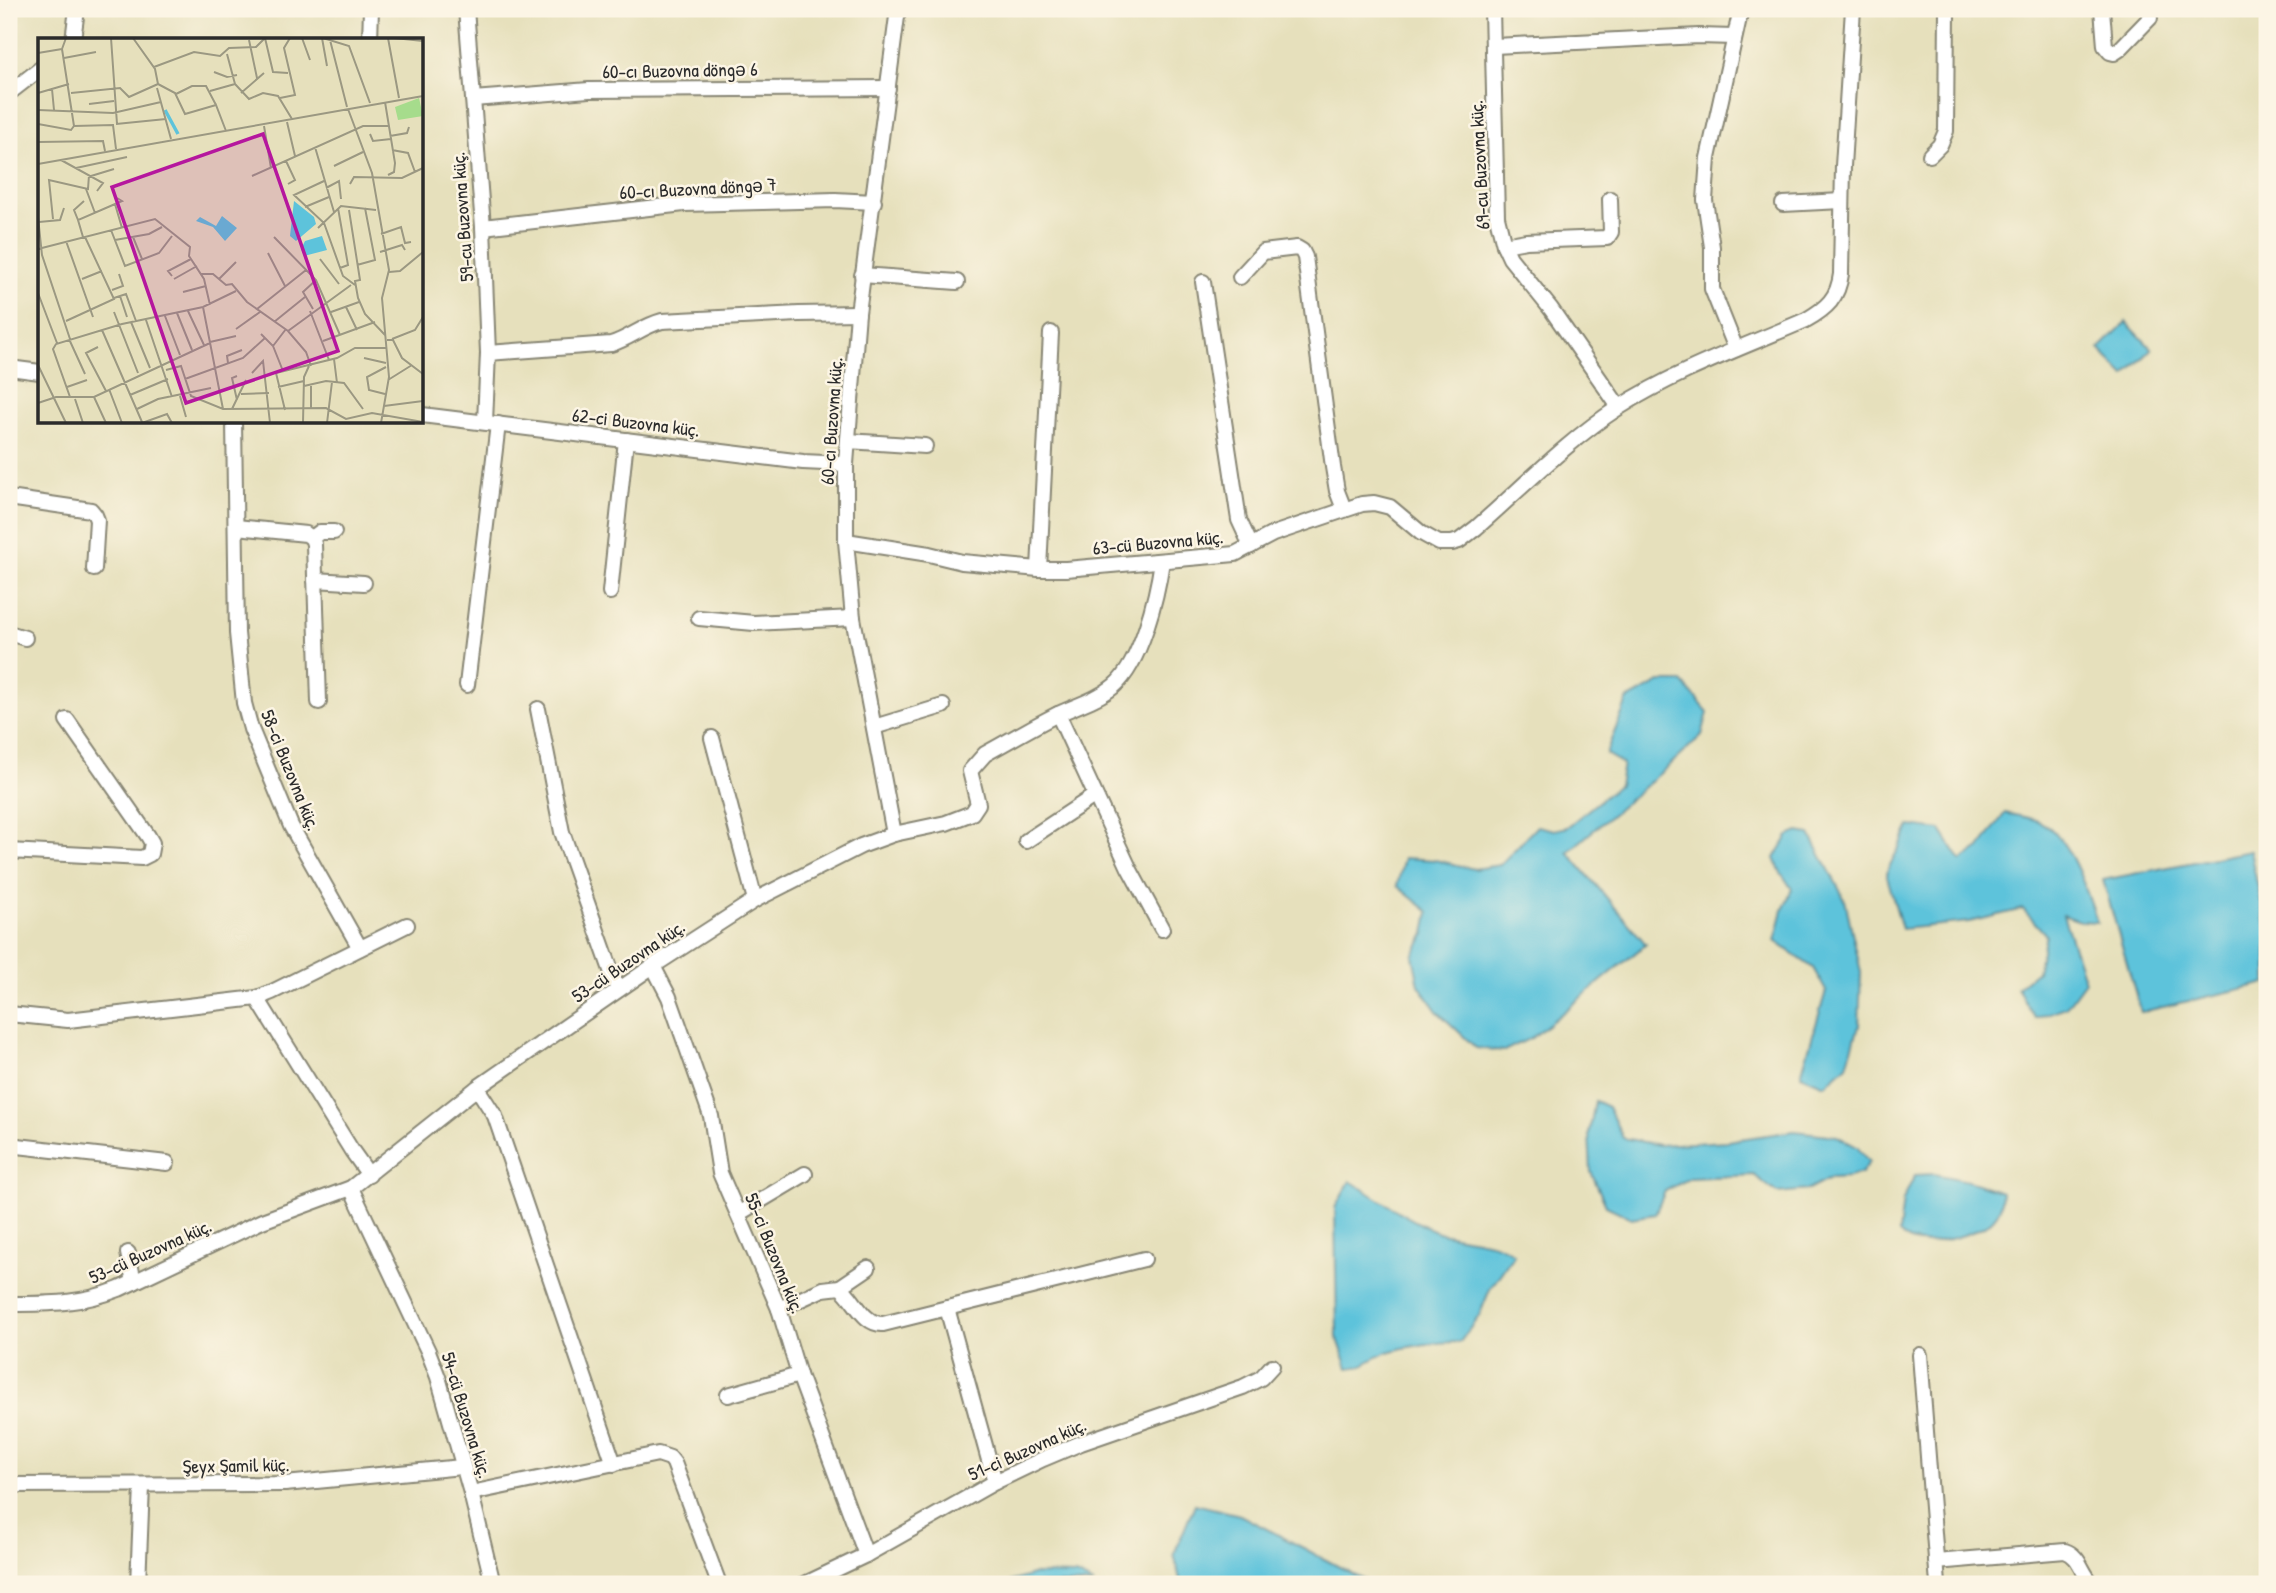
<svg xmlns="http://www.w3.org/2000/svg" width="2276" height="1593" font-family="'Patrick Hand',sans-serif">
	<rect width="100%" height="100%" fill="#fcf5e5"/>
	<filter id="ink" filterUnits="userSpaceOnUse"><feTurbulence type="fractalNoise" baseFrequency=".0143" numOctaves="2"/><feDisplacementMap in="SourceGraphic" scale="14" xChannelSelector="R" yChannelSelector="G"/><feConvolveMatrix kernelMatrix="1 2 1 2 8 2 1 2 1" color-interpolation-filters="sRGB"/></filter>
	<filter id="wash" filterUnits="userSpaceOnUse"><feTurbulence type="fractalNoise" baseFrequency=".00686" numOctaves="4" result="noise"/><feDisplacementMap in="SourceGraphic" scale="28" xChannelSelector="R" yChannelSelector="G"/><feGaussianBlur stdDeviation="1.57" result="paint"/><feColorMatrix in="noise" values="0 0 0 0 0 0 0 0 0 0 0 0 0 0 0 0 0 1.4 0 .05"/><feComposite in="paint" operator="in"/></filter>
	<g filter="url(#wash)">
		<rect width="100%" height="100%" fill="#e6e0bc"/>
		<g fill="#5dc3db" stroke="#447783" stroke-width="2">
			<polygon points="2126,322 2152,349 2125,376 2099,349"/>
			<path d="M1660,682H1682L1708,712L1702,735L1672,763L1568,852L1646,944L1533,1037L1504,1051L1476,1048L1437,1011L1419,985L1413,956L1425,934L1429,912L1397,886L1404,858L1435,860L1474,869L1500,865L1537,826L1554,830L1567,827L1619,785L1623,764L1606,754C1612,735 1621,719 1627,700Z"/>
			<path d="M2005,813C2016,816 2032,817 2042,823C2070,837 2088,894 2097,922L2080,921L2063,915L2085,981L2066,1007L2035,1018L2017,988L2037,971L2046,935L2023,909L1969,922L1902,929L1886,873L1910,826L1941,830L1961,861L1980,848Z"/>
			<polygon points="1798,832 1810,834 1845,900 1861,972 1859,1026 1847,1065 1825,1085 1801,1075 1826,991 1813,968 1775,941 1783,910 1792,889 1780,871 1775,858 1788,836"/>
			<polygon points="2250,851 2267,930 2267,983 2141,1012 2103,880"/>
			<polygon points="1595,1101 1608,1107 1623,1138 1659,1145 1727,1141 1794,1131 1837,1136 1857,1147 1869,1162 1861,1173 1849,1177 1831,1178 1808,1190 1777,1193 1754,1175 1690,1178 1665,1191 1655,1214 1631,1218 1606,1206 1591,1172 1589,1134"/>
			<path d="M1934,1174L1968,1181L2002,1192C2001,1202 2001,1211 1994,1218C1981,1233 1932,1247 1913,1242C1908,1241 1903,1236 1899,1233L1903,1200L1915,1175Z"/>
			<path d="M1350,1181C1378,1198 1405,1218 1436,1231C1462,1241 1491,1237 1514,1254L1490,1289L1479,1316L1460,1342C1435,1342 1412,1345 1388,1352C1373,1357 1364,1368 1348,1368L1337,1336L1335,1208Z"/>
			<polygon points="1195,1504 1240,1515 1372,1584 1181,1584 1174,1554"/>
			<polygon points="1035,1574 1075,1575 1094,1584 1004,1584"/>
		</g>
	</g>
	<g filter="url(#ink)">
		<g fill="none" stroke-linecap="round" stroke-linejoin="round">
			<defs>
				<g id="street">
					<polyline points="466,9 483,227 488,353 485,422"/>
					<polyline points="1492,9 1497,217 1504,245 1510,258 1551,309 1619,407"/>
					<polyline points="2102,9 2105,46 2110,52 2114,53 2120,49 2150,18"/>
					<polyline points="73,40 77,9"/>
					<polyline points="370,40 371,9"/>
					<polyline points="1494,46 1699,36 1734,37"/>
					<polyline points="9,93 40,69"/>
					<polyline points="473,99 589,90 888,88"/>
					<polyline points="1930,155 1940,145 1946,131 1947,9"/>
					<polyline points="1783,204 1842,201"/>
					<polyline points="483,227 684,204 835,200 874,202"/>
					<polyline points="1504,245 1526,241 1607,238 1611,232 1610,199"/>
					<polyline points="862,275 957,282"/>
					<polyline points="1240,277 1263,252 1297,248 1302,251 1305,257 1333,467 1337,491 1344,509"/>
					<polyline points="1203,282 1239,520 1251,546"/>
					<polyline points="1736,349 1712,289 1712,247 1705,200 1708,158 1741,9"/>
					<path d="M488,353L611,344C630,338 643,326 662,321L799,314L858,313"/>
					<polyline points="9,368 40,372"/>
					<polyline points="422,415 803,462 846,464"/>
					<polyline points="234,422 237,633 244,703 251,729 291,826 360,948"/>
					<polyline points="848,441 925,446"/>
					<polyline points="9,498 91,510 95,515 97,520 94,569"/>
					<polyline points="236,527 306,534 312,538 314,544 319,702"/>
					<polyline points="312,538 320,532 334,532"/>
					<path d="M846,541L929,554L962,562L1039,569H1066L1235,554L1273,534L1362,504L1374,503L1390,507L1421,533L1439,543H1452L1459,541L1476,528C1522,488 1567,441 1618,408C1676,371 1744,347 1806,320C1827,308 1838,298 1841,274L1843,166L1853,9"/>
					<polyline points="1039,569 1051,333"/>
					<polyline points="315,580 364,583"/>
					<polyline points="610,592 626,440"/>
					<polyline points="699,618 754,623 853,618"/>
					<polyline points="9,633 25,638"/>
					<polyline points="467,685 498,424"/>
					<polyline points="538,709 562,832 618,990"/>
					<polyline points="1058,714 1129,868 1162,929"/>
					<polyline points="874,727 943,706"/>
					<polyline points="712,738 755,900"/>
					<polyline points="894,834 853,618 846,541 846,464 858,313 898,9"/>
					<polyline points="1026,841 1094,796"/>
					<polyline points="9,851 142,858 150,854 152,843 148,836 67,720"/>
					<polyline points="653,966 669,997 711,1116 720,1173 779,1309 799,1375 866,1555"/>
					<polyline points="257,998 352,1151 369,1175"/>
					<polyline points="9,1014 68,1020 257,998 272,992 407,925"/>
					<polyline points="477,1088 495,1116 614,1464"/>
					<polyline points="9,1145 167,1163"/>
					<polyline points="351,1188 428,1351 438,1377 471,1493 493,1584"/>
					<polyline points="738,1214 805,1174"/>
					<polyline points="128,1253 134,1282"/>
					<polyline points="840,1287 868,1268"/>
					<path d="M9,1304C50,1304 81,1304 119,1289L262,1221L351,1188L477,1088L653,966L755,900L861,846L894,834L946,823L972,813L978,804L970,771L985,754C1009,741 1032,727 1056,715C1075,706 1097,700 1114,686C1141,663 1157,596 1162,561"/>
					<polyline points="947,1308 995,1482"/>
					<path d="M779,1309L823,1289L840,1287C855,1298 863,1325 883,1324L1144,1259"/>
					<polyline points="1920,1355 1938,1584"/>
					<polyline points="728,1395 799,1375"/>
					<polyline points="9,1485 285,1484 462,1467"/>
					<polyline points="471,1493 658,1454 670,1458 674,1463 719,1584"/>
					<path d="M1936,1562L2065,1551C2081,1556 2081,1574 2093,1584"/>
					<polyline points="138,1584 142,1486"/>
					<polyline points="805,1584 866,1555 995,1482 1043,1459 1081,1443 1243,1387 1261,1378 1272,1366"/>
				</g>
			</defs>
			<use href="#street" stroke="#888674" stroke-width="18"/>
			<use href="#street" stroke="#fff" stroke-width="14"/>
		</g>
	</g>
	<g text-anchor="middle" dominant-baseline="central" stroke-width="5" stroke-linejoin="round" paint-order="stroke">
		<g font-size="19" fill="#2b2b2b" stroke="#fcf5e5">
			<text transform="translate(680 70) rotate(-1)">60-cı Buzovna döngə 6</text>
			<text transform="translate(1479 165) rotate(-93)">69-cu Buzovna küç.</text>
			<text transform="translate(698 188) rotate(-3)">60-cı Buzovna döngə 7</text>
			<text transform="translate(462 217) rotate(-94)">59-cu Buzovna küç.</text>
			<text transform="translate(831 421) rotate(-86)">60-cı Buzovna küç.</text>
			<text transform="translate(636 422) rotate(7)">62-ci Buzovna küç.</text>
			<text transform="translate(1158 542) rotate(-5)">63-cü Buzovna küç.</text>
			<text transform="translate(291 770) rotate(68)">58-ci Buzovna küç.</text>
			<text transform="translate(628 961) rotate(-34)">53-cü Buzovna küç.</text>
			<text transform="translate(150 1251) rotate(-24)">53-cü Buzovna küç.</text>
			<text transform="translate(775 1253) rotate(68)">55-ci Buzovna küç.</text>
			<text transform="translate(467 1415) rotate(73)">54-cü Buzovna küç.</text>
			<text transform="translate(1027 1449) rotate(-24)">51-ci Buzovna küç.</text>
			<text transform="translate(236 1465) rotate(-1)">Şeyx Şamil küç.</text>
		</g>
	</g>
	<g transform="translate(38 38)">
		<rect width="385" height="385" fill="#e6e0bc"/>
		<path d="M381,60L385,78L360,82L357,69Z" fill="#a6dc8c"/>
		<path d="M256,163L276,179L278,186L258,203L252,198ZM184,178L199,190L187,203L175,189L158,183L162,179L178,188ZM284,198L289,212L266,218L263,211L267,203Z" fill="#5dc3db"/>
		<path fill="none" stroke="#5dc3db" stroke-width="3.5" d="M127,72L140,96"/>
		<path fill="none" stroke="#9b9882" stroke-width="2" d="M28,0L24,11L36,88M73,0L79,86M95,0L117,31L120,46M227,0L235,34L250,35M264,0L272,22M284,0L289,28M285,0L311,8L332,65M350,0L361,60M356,0L385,3M211,2L219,40M292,2L309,69M0,15L24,11M26,20L58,14M116,29L156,14L182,18L191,10L218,9L227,0M176,34L189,39L199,37M120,46L137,55L147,76L178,67L188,93M197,46L211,61L225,55L240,58L254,81M119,50L133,101M14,51L16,72M172,53L197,46L189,16M0,55L31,46M33,55L82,50L91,59L120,46M203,55L226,35M138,56L154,48H168L178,67M242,60L257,57L246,10L252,0M347,64L357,125L356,134L350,137M51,66L76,63M310,71L334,135L351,232L344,260L351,339L343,385M0,72L75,75L123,64M249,84L257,118M0,86L33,92L36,88L75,87L78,111M78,86L128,81M226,88L233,130M332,96L335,103L353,101M352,98L369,95L371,89M0,104L65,103L67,113M277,109L296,174M354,112L370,115L377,134M23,122L65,145L59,153M248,123L257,142L250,146M0,126L385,58M296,128L325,114M38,130L89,119M53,138L76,131M214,138L325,88H351M286,143L256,157L286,185L305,238L317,247M312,146L316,139L364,140L385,130M288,150L301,143L303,161M48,151L57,175M77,166L84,190M267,169L291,159M300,170L310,227L302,230M311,172L322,242L317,243L320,260L327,276L347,297M0,179L4,217L32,301M15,181L11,142L50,151L51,137M40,182L36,172L46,163M1,184L22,182L26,170M280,190L303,168L338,172M73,192L87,228L121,215L134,198M343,196L363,189L367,205L373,204M45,199L40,182L84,163L79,160M95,199L104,221M236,199L278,242L302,297M77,202L111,196L124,189M28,203L55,279M0,211L117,181L152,209L151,218L166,241L172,267M342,214L364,207L367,212M230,215L247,248M282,221L301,246M319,227L337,222L327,170M351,234L362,233L385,214M163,236H175L188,247L194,246L209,264L250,293L268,314L273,328M134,238L130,233L153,221M44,241L64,233M136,241L159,228M181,241L198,224M74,252L85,248L81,236M145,254L168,248M0,255L19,305M82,258L89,279M76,260L88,256L98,283M165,269L185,371M308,269L319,292M219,271L268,232M275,271L265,254L278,242M150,273L166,307M272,273L291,322M76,274L100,335M293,274L321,264M139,275L154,312M127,278L142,317M108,282L134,359M28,283L76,261L47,199M93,284L112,330M236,284L267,259M198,291L222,274M64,292L104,384M250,293L313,247M223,296L235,308L245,333M31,301L47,336M354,301L377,292L385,279M349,302H355L364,320L385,336M285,303L337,284M172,304L198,298M235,308L248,291M60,309L48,315L68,353M326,320L348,325M296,321L299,345M190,325L189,318L204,312M0,327L28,385M128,332L143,328L153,358L185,371L288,370L308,381L334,375L385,384M214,335L225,323L232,385M147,341L205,320L227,300M350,342L374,327M266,348L288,343L306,345L325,371M273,348V370M29,349L49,342M240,349L266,343M71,351L84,385M203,356L231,355M347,356L331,352L329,339L348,329M92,357L130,341M142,358L148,379M32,359L15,311L18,306L84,286L165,269L198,253M56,359L68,385M37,361L45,385M199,362L194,340L199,338M0,365L18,359H56L172,305M346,368L385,363M99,371L120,361L173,350M194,371L208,342M247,372L238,335L299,320L317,310H349M104,385L129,376L134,385M265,385L266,339L271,328M289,385L294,344"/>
		<path fill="#b5179e" fill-opacity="0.15" stroke="#b5179e" stroke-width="3.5" d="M225,96L300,313L148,365L74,149Z"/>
		<rect width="385" height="385" fill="none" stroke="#2b2b2b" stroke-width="3.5"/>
	</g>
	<rect width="2276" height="1593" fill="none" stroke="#fcf5e5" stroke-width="35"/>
</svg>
